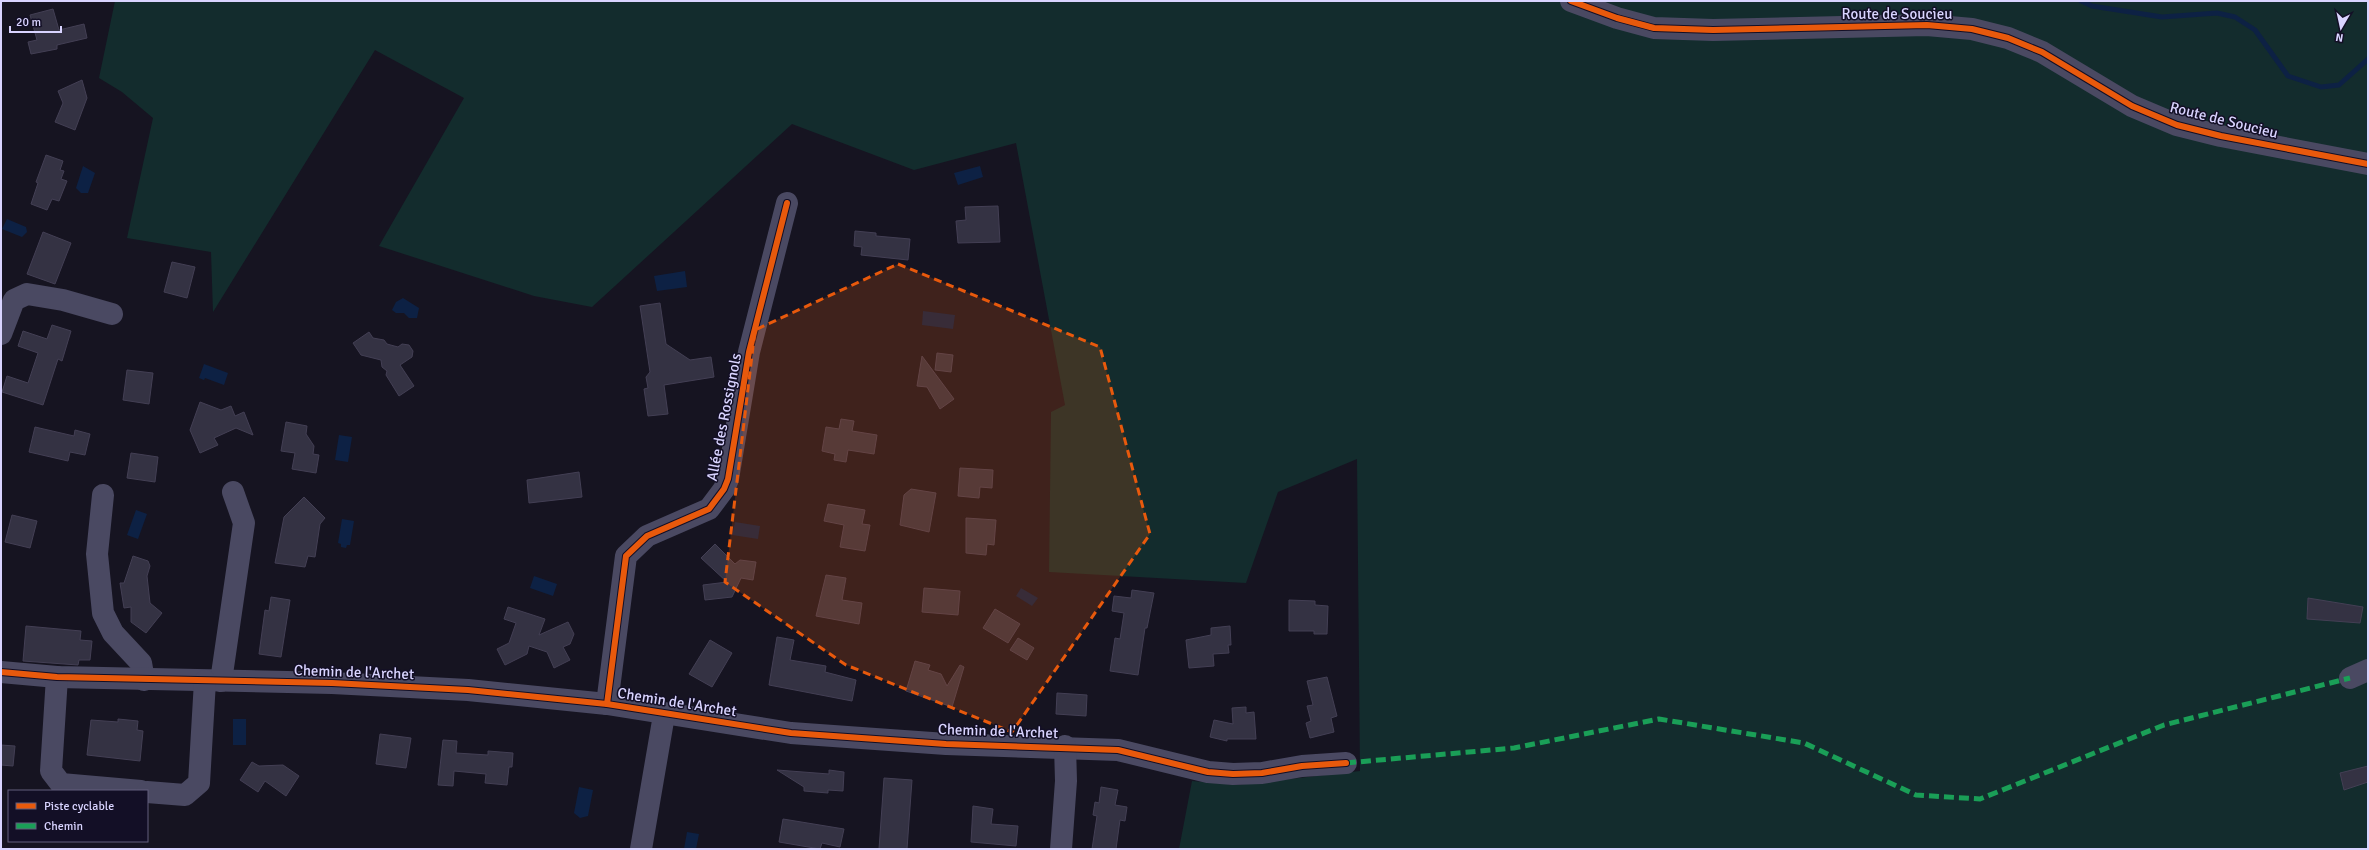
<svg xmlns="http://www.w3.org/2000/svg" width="2369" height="850" font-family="Signika,sans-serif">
	<rect width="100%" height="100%" fill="#161421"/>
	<polygon fill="#132c2d" points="115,1 2368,1 2368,849 1179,849 1192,781 1237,785 1360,771 1357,459 1278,492 1246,583 1049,572 1051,412 1065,405 1016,143 914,170 792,124 592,307 534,296 379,246 464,98 375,50 213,312 211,252 127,238 153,118 122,92 99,78"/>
	<g fill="#0d2144">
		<polygon points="83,166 95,173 88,193 81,193 76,188"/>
		<polygon points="980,166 983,177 958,185 954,173"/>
		<polygon points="7,219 26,227 27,232 22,237 2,229"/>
		<polygon points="685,271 687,287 657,291 654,276"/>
		<polygon points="403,298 419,308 417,318 409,318 404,313 396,313 392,310 396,302"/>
		<polygon points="923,311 955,315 953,329 922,325"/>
		<polygon points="204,364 228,373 224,385 205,378 204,380 199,378"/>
		<polygon points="339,435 352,437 348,462 335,460"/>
		<polygon points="136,510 147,514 138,539 127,535"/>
		<polygon points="342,519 354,521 350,545 347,545 346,548 341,547 341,544 338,543"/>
		<polygon points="735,522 760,526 758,539 732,535"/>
		<polygon points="534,576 557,584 553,596 530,588"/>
		<polygon points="1021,588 1038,598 1032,606 1016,596"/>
		<rect x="233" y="719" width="13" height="26"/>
		<polygon points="579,787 593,790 588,816 580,818 574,813"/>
		<polygon points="687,832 699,834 696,849 684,849"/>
	</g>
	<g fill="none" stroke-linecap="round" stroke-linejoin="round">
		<polyline stroke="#0d2144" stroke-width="5" points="2081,1 2092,6 2162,17 2217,13 2235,17 2255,30 2288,76 2321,87 2339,85 2368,59"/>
	</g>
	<g fill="#343243" stroke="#433f54">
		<polygon points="53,9 59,30 84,24 87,38 57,45 57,49 31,54 28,42 37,40 30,15"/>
		<polygon points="82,80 87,98 75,130 55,122 63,103 58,91"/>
		<polygon points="46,155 63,161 60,170 64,171 61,179 67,181 59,201 52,199 47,210 31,204 38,183 36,182"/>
		<polygon points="998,206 1000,242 958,243 956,221 966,220 965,207"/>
		<polygon points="855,231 876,233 876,236 910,239 908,260 861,255 862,247 854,246"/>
		<polygon points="43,232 71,243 55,284 27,274"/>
		<polygon points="172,262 195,267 187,298 164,292"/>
		<polygon points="660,303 666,344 690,360 711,357 714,377 664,385 668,414 648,416 644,389 648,388 646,377 650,372 640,306"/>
		<polygon points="52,325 71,331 62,361 58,359 43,405 2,392 7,376 28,383 38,353 18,346 23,331 47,339"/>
		<polygon points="369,332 373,338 384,340 387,344 398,347 402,344 409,345 413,351 412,357 400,365 414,386 399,396 386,375 387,371 382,367 381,360 361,355 353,343"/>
		<polygon points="937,353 953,355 951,372 935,370"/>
		<polygon points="922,356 954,399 940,409 927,387 917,386"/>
		<polygon points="127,370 153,373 149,404 123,400"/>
		<polygon points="200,402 221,410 231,406 235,416 244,412 253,435 236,428 214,438 218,445 200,453 190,430"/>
		<polygon points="841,419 854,421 852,431 877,435 874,454 848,450 846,462 834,460 835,454 822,451 826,427 839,429"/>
		<polygon points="286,422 307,426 306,434 314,446 313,454 319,455 316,473 292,469 295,453 281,451"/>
		<polygon points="35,427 74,436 75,430 90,434 85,455 70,452 68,461 29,452"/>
		<polygon points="131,453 158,457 155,482 127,478"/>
		<polygon points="960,468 993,470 992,488 980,487 979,498 958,496"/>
		<polygon points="579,472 582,497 529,503 527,480"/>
		<polygon points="911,489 936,493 929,532 900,525 904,495"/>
		<polygon points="304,497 325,518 320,524 315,557 308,556 305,567 275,563 284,517"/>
		<polygon points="828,504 865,510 862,524 870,525 865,551 840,547 844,525 824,521"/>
		<polygon points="12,515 37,521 30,548 5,542"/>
		<polygon points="966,518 996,520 994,545 987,544 986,555 966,553"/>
		<polygon points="715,544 735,564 740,560 756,562 753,580 741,578 732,597 705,600 703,585 727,582 701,558"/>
		<polygon points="133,556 148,561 150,566 147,576 150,603 162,613 146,633 131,622 131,607 124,608 120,583 124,583"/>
		<polygon points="826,575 846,578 842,600 862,603 859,624 816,616"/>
		<polygon points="924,588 960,591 958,615 922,612"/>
		<polygon points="1132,590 1154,593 1147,628 1145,628 1138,675 1110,671 1115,638 1120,639 1124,613 1112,611 1114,596 1131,598"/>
		<polygon points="271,597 290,600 281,657 259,654 265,610 269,611"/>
		<polygon points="2308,598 2363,607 2360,623 2307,619"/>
		<polygon points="1289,600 1315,601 1315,605 1328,606 1327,634 1314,634 1314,631 1289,631"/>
		<polygon points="508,607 545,619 539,635 568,622 574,634 570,644 563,647 570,660 554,668 547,652 529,646 527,654 505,665 497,649 509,643 516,623 504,619"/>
		<polygon points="995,609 1020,624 1008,643 983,628"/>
		<polygon points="26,626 81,631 80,640 92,641 90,660 79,660 78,665 23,661"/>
		<polygon points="1230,626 1231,645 1228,645 1229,653 1213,654 1214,666 1189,668 1186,640 1211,635 1211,628"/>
		<polygon points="777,637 794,640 790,660 826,666 825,672 856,680 852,701 769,685"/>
		<polygon points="1018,638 1034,648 1027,660 1010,650"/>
		<polygon points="710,640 732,653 712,687 689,674"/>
		<polygon points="915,661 930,665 928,670 941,674 947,686 960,665 964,667 952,707 906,691"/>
		<polygon points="1327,677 1337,716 1331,718 1334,732 1310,738 1306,723 1311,721 1307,706 1313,705 1307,681"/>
		<polygon points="1057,693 1087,695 1086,716 1056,714"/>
		<polygon points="1246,707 1246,713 1254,712 1256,739 1227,739 1227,741 1210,737 1214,720 1233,724 1232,708"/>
		<polygon points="118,719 138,721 137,730 143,731 140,761 87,755 91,720 118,722"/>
		<polygon points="380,734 411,738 406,768 376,764"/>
		<polygon points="443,740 457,741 456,753 488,755 488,751 513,753 512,767 509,767 507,785 485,783 486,774 454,771 453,786 438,785"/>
		<polygon points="1,745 15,746 13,766 1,765"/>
		<polygon points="252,762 259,766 283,765 299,776 286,796 265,781 258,792 240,780"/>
		<polygon points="2368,766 2368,782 2344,790 2340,773"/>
		<polygon points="777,770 829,774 829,770 844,772 843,791 828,790 828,793 804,791 804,787"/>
		<polygon points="884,778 912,780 907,849 879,849"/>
		<polygon points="1101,787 1118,790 1115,805 1127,807 1125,821 1120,820 1116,849 1092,849 1097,816 1093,815 1095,802 1099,803"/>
		<polygon points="973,806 993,809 991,824 1018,826 1016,846 971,842"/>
		<polygon points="783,819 844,829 840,847 822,843 820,849 779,842"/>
	</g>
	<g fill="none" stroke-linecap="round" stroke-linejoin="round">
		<g stroke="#4a4962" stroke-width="22">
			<polyline points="1571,1 1617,18 1654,28 1713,30 1927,25 1972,29 2008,38 2042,52 2132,106 2177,125 2221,136 2368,164"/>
			<polyline points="1,334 14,300 27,294 63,300 112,314"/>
			<polyline points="103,495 97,554 103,613 113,633 141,663 144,680"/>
			<polyline points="1,672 57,677 332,683 468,690 607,704 791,733 946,744 1118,750 1208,772 1233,774 1262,773 1302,766 1346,763"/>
			<polyline points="57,677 51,771 61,784 141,791"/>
			<polyline points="2350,678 2368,670"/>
			<polyline points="221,681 244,523 233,492"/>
			<polyline points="607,704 626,556 647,536 709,509 724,489 728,479 749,352 787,203"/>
			<polyline points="147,792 185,795 199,783 205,681"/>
			<polyline points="641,849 664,715"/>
			<polyline points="1061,849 1066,781 1065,746"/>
		</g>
		<polyline stroke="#1a9f57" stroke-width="5" stroke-dasharray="10 5" stroke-linecap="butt" points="1346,763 1514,748 1659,719 1804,743 1916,795 1980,799 2164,725 2350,678"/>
		<defs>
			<g id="cycleway">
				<polyline points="1571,1 1617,18 1654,28 1713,30 1927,25 1972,29 2008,38 2042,52 2132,106 2177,125 2221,136 2368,164"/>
				<polyline points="1,672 57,677 332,683 468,690 607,704 791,733 946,744 1118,750 1208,772 1233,774 1262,773 1302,766 1346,763"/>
				<polyline points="607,704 626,556 647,536 709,509 724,489 728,479 749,352 787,203"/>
			</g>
		</defs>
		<use href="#cycleway" stroke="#130f26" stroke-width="8"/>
		<use href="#cycleway" stroke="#e8590c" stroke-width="6"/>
	</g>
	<path fill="#e8590c" fill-opacity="0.2" stroke="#e8590c" stroke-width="3" stroke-dasharray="8 5" stroke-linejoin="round" d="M898,264L1100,347L1150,534L1012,732L846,665L725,582L755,330Z"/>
	<g text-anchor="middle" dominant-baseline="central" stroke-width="3" stroke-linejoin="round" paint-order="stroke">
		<g font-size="15" fill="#d9d4ff" stroke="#130f26">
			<text x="1897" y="14">Route de Soucieu</text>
			<text transform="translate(2224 120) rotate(14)">Route de Soucieu</text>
			<text transform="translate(724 417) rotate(-79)">Allée des Rossignols</text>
			<text transform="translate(354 672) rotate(2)">Chemin de l'Archet</text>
			<text transform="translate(677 702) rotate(9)">Chemin de l'Archet</text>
			<text transform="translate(998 731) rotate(2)">Chemin de l'Archet</text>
		</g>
	</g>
	<rect width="2369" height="850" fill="none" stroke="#d9d4ff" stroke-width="4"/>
	<rect x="8" y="790" width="140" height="52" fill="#130f26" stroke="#625e7d"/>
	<rect x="16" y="803" width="20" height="6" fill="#e8590c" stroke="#625e7d"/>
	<text x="44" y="810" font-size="12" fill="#d9d4ff">Piste cyclable</text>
	<rect x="16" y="823" width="20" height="6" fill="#1a9f57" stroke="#625e7d"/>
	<text x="44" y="830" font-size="12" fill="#d9d4ff">Chemin</text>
	<g transform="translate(2341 28) rotate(189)" stroke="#130f26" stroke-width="3" paint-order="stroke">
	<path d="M0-3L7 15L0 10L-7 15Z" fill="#d9d4ff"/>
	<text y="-6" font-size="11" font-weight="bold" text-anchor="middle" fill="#d9d4ff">N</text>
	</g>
	<path d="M10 26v6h51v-6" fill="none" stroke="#d9d4ff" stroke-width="2"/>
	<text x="16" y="26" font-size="12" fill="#d9d4ff" stroke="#130f26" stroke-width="3" paint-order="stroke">20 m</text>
</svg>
